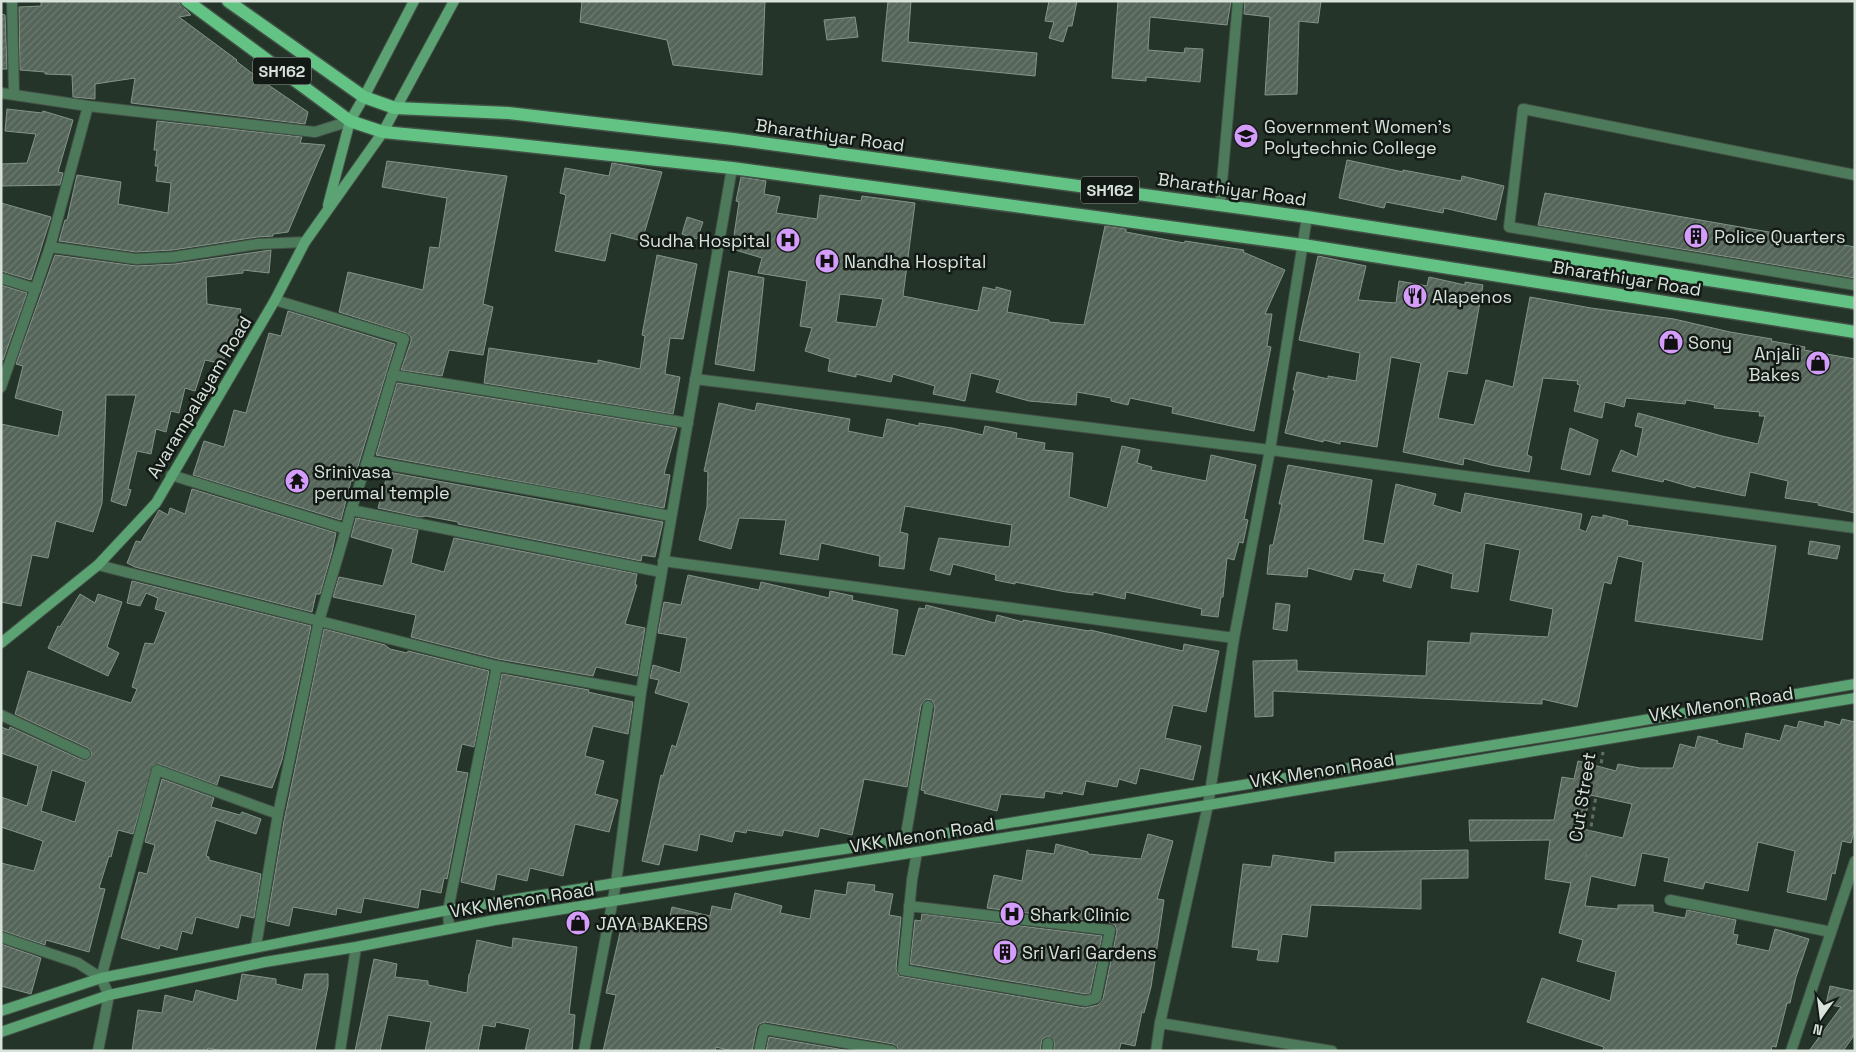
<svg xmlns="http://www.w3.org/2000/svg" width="1856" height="1052" font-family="'Space Grotesk',sans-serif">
	<defs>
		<pattern id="building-hatch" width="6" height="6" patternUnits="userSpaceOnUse" patternTransform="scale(1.25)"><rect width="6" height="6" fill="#556559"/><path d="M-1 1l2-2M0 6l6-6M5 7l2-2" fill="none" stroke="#6d7b70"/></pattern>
	</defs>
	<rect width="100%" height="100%" fill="#253429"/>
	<g fill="url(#building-hatch)" stroke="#839588" fill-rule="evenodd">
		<polygon points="41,1 177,1 191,15 179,17 237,60 236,61 261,80 308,112 305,124 131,103 135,78 95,84 95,99 73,97 72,75 45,74 45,72 20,70 19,7 41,6"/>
		<polygon points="582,1 765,1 762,75 673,65 667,40 580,22"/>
		<polygon points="888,1 911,1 908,42 1037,53 1035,76 882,61"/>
		<polygon points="1049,1 1077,1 1072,26 1068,26 1063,42 1049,38 1054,22 1045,21"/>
		<polygon points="1118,1 1231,1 1227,25 1150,17 1148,50 1184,53 1185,48 1203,49 1200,82 1146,77 1146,81 1112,78"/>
		<polygon points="1245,1 1321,1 1318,23 1299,21 1297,94 1265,95 1270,17 1244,14"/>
		<polygon points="1,14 5,15 7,69 1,69"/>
		<polygon points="855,17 858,37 827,40 824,20"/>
		<polygon points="7,109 42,113 43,111 73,120 58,172 63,173 60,185 1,186 1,164 27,163 36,134 5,131"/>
		<polygon points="157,121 302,137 300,143 325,145 288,232 273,234 273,236 257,237 173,250 136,252 59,241 65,220 67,220 77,175 121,182 118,204 168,213 171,183 156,181 158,166 155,166 157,150 154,150"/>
		<polygon points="1347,160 1403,172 1403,170 1461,181 1462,176 1504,186 1496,220 1444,208 1443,213 1386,202 1384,208 1339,198"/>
		<polygon points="387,161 507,176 483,304 493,307 483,355 449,350 442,376 401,370 411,341 411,337 406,333 339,312 348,272 423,290 430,247 439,248 447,198 382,187"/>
		<polygon points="612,163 662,172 642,241 611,233 605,261 555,251 566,195 560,193 565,168 609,176"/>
		<path d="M741,177L766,181L764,194L780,197L776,213L817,219L820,195L861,201L862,196L915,203L903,296L978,311L983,287L996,290V287L1011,291L1007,312L1049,320V322L1084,325L1105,226L1126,229V232L1184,243L1185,241L1244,250L1243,252L1285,270L1265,314H1272L1267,346L1271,347L1254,431L1172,413L1173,407L1130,398L1128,405L1111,401V398L1077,392L1076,405L1029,401L996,392L1000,380L971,373L965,401L933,394L935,386L893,374L891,382L856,374V377L828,371L830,359L805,351L812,328L800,326L807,281L758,273L762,258L732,249L739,202L736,201ZM840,294L883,299L876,327L836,322Z"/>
		<polygon points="1545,193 1855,247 1855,278 1538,225"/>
		<polygon points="1,203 51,217 31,280 1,271"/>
		<polygon points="687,217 703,222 697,239 682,234"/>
		<polygon points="271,250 269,273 243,270 243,273 206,277 207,304 241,309 235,338 228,337 223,364 205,360 195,391 185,388 179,413 171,411 166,432 156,429 151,454 137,451 128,489 131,490 126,506 111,501 136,395 106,395 102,503 93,532 56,521 48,558 32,555 21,606 1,602 1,424 58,436 63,411 15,398 23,366 16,364 55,255 136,266 175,264"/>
		<polygon points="657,255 697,264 683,339 670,338 665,374 680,377 673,414 484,383 489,348 598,364 598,360 640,369 645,336 642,335"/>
		<polygon points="1318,256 1366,266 1358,300 1396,303 1399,281 1427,286 1429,277 1465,285 1465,282 1483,285 1467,374 1448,371 1438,418 1474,425 1486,380 1513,387 1530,297 1591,308 1674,319 1730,332 1772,339 1771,341 1805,347 1804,350 1855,359 1855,513 1818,505 1819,503 1785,498 1788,481 1750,472 1745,496 1696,486 1695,488 1664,479 1663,482 1612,471 1621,450 1637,457 1643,428 1635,426 1638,413 1722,436 1758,444 1765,416 1759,416 1760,412 1714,408 1715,405 1686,400 1685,404 1626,398 1624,407 1605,402 1602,418 1574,411 1580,385 1577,384 1578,381 1543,378 1527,455 1532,457 1529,472 1491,465 1464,458 1463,465 1403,452 1421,363 1391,357 1377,447 1340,441 1340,444 1324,440 1323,442 1285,433 1295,390 1293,390 1297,372 1328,379 1328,376 1356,381 1360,353 1299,340"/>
		<polygon points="729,271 764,278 754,371 715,364"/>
		<polygon points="1,285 27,293 3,360 1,360"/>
		<polygon points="288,311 395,344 358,466 353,481 351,481 341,520 193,475 204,441 224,447 234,410 246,413 269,333 281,336"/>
		<polygon points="397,383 677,428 664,474 670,475 664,508 376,455"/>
		<polygon points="719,403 755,411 757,403 850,419 848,431 883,438 887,419 919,426 919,423 952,428 983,435 985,426 1017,433 1016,438 1045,443 1044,450 1073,453 1069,497 1107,508 1122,446 1140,450 1137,463 1152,467 1151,470 1206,481 1211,455 1256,465 1244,519 1248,520 1243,543 1239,542 1234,560 1227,558 1223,597 1221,597 1218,617 1201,615 1202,609 1126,592 1125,599 1093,592 1093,595 1066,592 1015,582 1015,584 995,580 996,575 953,564 950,575 930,570 939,538 1009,547 1012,525 905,506 900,532 908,534 904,569 879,566 880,556 821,543 818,560 780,554 786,520 739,518 731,549 699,540 707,507 708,472 704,471"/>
		<polygon points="1570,428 1598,440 1590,475 1561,469"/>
		<polygon points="1288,465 1372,480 1363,540 1384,544 1396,484 1436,494 1433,505 1461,513 1465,493 1582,514 1579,529 1586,532 1592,516 1603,518 1603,515 1628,521 1627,525 1776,546 1762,640 1635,621 1643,562 1618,556 1611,584 1604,582 1577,707 1542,699 1542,704 1273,691 1273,716 1255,717 1253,661 1297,660 1297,671 1426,676 1428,641 1470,643 1471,633 1548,637 1553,609 1510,600 1520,550 1485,543 1478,592 1451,588 1453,574 1417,564 1411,588 1383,581 1385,574 1354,569 1351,580 1308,568 1307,577 1267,574 1270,545 1273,545 1282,504 1279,504"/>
		<polygon points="388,472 663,522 655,557 642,555 641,561 458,524 458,522 426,516 420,517 378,508"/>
		<polygon points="192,489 336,533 332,552 320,594 316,594 312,612 135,567 127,563 136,541 141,542 159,510 168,515 170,508 185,514"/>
		<polygon points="356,518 418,530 411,563 444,572 454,538 637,574 635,585 637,585 625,624 645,628 637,676 596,667 593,676 498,659 411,637 416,615 333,597 339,577 383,586 393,549 351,537"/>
		<polygon points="1810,541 1840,546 1837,559 1808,554"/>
		<polygon points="688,575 759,590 761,582 829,598 830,591 853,596 852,600 898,610 892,654 905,656 919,608 925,609 926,605 995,623 997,615 1023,622 1023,620 1089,631 1090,630 1183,651 1184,644 1219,651 1206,712 1173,705 1165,738 1201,746 1193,780 1140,768 1136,784 1119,779 1117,787 1086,781 1083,795 1063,791 1062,794 1045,791 1044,798 1001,794 997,811 924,793 925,791 921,790 935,707 932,700 926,699 921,705 907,787 864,779 852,835 820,828 818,837 784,830 782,836 747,830 746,833 735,831 732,842 700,834 697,851 664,844 659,865 642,861 661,775 663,776 672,745 676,747 689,703 655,693 659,680 650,678 653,665 680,673 687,638 658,633 664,602 681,605"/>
		<path d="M132,581L311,626L282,760L272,788L220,775L217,785L159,764L153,765L133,834L118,830L111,857L109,856L99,888L105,889L89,952L46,940L45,945L1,930V863L34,871L43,841L1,827V797L27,806L38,766L1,753V727L9,730L10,727L82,760L89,759L92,753L88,748L15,714L28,671L131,703L137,689L132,687L145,643L154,644L166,612L155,609L158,598L146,593L140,606L127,603ZM52,770L86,782L75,822L41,811Z"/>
		<polygon points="80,594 95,603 98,594 122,602 107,647 119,653 108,676 48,648 58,626 60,627"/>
		<polygon points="1276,603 1290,605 1287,631 1273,629"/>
		<polygon points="324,629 385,645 390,649 407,653 408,651 489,671 474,747 462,744 456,771 468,773 447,879 444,878 441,893 421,889 418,908 364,898 361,913 337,908 336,915 293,907 289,926 267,921 284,821"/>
		<polygon points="502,674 589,690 588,692 633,702 628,734 593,726 585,756 604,761 595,794 618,800 609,832 575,824 563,876 530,868 527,881 497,874 494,890 461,882"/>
		<path d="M1842,719L1855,722V827L1851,843L1842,841L1835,874L1832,873L1826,900L1787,892L1795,851L1758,842L1748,891L1705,882L1703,889L1664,881L1669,858L1642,853L1635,886L1591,876L1585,906L1618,909V905H1653V912L1685,918L1687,910L1736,920L1733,934L1738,935L1736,944L1769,951L1775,929L1809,939L1796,977L1790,1003H1787L1776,1047L1772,1046L1771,1051H1603L1604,1047L1527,1022L1542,978L1610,1001L1616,972L1577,961L1583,940L1559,933L1571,883L1545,879L1550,840L1470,841L1469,820H1554L1562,777L1574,779L1578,761L1616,771L1618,764L1640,768H1673L1680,744L1695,748L1698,736L1718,741L1717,743L1743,749L1746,733L1780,741L1785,725L1797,728L1799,721L1824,727L1825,721L1840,725ZM1590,795L1632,804L1623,838L1583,829Z"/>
		<polygon points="162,779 214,798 211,807 240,815 242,812 261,819 256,834 216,820 206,856 209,857 209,860 261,874 254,918 241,915 238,928 196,917 192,934 182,931 177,950 160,945 159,949 121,938 139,872 147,874 155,845 145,842"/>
		<polygon points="1148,834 1173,841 1157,899 1164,900 1151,987 1144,1013 1142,1012 1135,1046 1121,1043 1119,1051 1054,1051 1054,1041 1048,1036 1042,1039 1040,1051 899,1051 897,1046 893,1044 765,1022 759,1024 757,1027 752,1051 732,1051 716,1047 715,1051 603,1051 616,995 606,993 623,920 667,930 672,907 710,916 712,906 731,910 735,893 782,906 780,913 810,919 815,890 846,895 848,882 875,885 874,891 893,894 889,915 901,917 896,969 899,976 1085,1008 1098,1005 1103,999 1117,931 1115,925 1111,923 987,908 994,875 1022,881 1027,850 1054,854 1056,844 1088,852 1088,854 1141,859"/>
		<polygon points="1468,850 1468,878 1421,879 1421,909 1311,905 1307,937 1282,934 1278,962 1257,960 1259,950 1232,947 1243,864 1271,867 1273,855 1335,863 1335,852"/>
		<polygon points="922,914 1102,936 1090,993 1086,994 910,964 915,920 921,921"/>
		<polygon points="513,938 577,947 569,1014 575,1015 572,1051 525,1051 530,1029 496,1022 495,1027 483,1025 478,1051 425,1051 431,1022 388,1015 380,1051 355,1051 374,959 397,964 395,977 428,981 428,985 467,993 469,974 470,974 477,940 512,948"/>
		<polygon points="1,944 41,958 31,994 1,986"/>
		<polygon points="242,974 276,979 276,984 302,990 305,974 328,974 328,986 315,1051 222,1051 208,1048 207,1051 132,1051 138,1010 162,1013 165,995 193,1002 196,990 237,1001"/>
		<polygon points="1830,986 1853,991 1855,988 1855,1034 1843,1051 1809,1051 1841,1007 1826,1004"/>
		<polygon points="769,1037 850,1051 766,1051"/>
	</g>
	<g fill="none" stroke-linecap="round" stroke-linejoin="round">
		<defs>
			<g id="lane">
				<polyline points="1,278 36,289"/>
				<polyline points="903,970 1086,1001 1096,998 1110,930 909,906"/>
			</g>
			<g id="street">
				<polyline points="12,1 14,94"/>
				<polyline points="1,93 88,106 315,132 350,121"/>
				<polyline points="1855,175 1523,109 1509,227 1855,285"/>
				<polyline points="1220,205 1238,1"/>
				<polyline points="50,247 136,259 174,257 258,244 305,242"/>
				<path d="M275,300L404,339C385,396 371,454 351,510"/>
				<polyline points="392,375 688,423"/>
				<polyline points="695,379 1270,450 1855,528"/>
				<polyline points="1,387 50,247 88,106"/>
				<polyline points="368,461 582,499 670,516"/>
				<polyline points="171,475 346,529 351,510 661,572"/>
				<polyline points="663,561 1234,638"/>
				<polyline points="98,565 497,666 641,692"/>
				<polyline points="1,715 85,754"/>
				<polyline points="278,814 319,621 346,529"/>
				<polyline points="905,840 928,706"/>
				<polyline points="1670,900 1831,932"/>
				<polyline points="449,928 448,910 497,666"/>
				<polyline points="1,937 78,963 101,978 157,770 278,814 256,946"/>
				<polyline points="903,970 912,880 917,852"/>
				<polyline points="1160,1023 1332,1051"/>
				<polyline points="98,1051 109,995 101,978"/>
				<polyline points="340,1051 356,947"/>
				<polyline points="584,1051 616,883 641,692 732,168"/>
				<polyline points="759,1051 764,1029 892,1051"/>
				<polyline points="1047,1051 1048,1043"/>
				<polyline points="1156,1051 1160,1023 1208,805 1234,638 1270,450 1307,217"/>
				<polyline points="1791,1051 1855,861"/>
			</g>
			<g id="secondary">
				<polyline points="328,205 350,121 364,97 414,1"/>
				<polyline points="1,643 98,565 156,503 275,300 305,242 383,132 454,1"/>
				<polyline points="1,1011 101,978 448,910 616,883 905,840 1211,790 1568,733 1855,684"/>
				<polyline points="1,1032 109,995 265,962 356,947 495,920 1208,805 1855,698"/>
			</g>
			<g id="primary">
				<polyline points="187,1 350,121 383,132 500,143 732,168 1303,245 1855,332"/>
				<polyline points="228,1 364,97 395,108 508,113 733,139 1307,217 1855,303"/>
			</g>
		</defs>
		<use href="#lane" stroke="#425045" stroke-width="12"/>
		<use href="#street" stroke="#425045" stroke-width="12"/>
		<use href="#secondary" stroke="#425045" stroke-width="12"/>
		<use href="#primary" stroke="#425045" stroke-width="15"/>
		<polyline stroke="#616f65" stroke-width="3" stroke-dasharray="4 4" stroke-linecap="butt" points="1586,858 1603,752"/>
		<use href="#lane" stroke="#4e7a5c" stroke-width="10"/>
		<use href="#street" stroke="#4e7a5c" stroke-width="10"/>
		<use href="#secondary" stroke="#5ba373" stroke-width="10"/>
		<use href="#primary" stroke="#63c385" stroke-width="12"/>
	</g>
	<defs>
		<symbol id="university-disc" viewBox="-11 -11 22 22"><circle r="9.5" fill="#d49cfb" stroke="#131a15"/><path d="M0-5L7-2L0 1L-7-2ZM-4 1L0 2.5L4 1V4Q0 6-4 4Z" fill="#111"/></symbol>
		<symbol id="building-disc" viewBox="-11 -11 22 22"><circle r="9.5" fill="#d49cfb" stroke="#131a15"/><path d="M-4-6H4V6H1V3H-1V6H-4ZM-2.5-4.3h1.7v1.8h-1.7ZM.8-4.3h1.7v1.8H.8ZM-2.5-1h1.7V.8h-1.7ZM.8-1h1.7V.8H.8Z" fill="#111"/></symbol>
		<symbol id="hospital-disc" viewBox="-11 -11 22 22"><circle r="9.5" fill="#d49cfb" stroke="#131a15"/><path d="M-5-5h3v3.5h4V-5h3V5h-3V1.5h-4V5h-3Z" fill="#111"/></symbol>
		<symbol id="restaurant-disc" viewBox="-11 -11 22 22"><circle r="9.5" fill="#d49cfb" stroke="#131a15"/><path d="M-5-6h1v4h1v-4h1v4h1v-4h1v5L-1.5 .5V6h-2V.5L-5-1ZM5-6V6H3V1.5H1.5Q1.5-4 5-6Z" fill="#111"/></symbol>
		<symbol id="shop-disc" viewBox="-11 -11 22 22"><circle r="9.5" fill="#d49cfb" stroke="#131a15"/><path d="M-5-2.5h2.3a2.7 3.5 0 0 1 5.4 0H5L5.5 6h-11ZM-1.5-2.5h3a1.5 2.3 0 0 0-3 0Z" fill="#111"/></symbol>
		<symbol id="temple-disc" viewBox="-11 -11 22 22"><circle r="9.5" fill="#d49cfb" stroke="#131a15"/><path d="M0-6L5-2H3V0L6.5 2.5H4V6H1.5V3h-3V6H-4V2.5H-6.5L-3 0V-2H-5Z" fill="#111"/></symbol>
	</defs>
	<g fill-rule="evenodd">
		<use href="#university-disc" x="1232" y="122" width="28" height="28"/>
		<use href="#building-disc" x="1682" y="222" width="28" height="28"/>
		<use href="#hospital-disc" x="774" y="226" width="28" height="28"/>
		<use href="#hospital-disc" x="813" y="247" width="28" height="28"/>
		<use href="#restaurant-disc" x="1401" y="282" width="28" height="28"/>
		<use href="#shop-disc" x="1657" y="328" width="28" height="28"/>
		<use href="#shop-disc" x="1804" y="349" width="28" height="28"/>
		<use href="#temple-disc" x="283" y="467" width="28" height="28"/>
		<use href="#hospital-disc" x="998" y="900" width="28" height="28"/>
		<use href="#shop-disc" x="564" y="909" width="28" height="28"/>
		<use href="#building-disc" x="991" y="938" width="28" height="28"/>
	</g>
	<g text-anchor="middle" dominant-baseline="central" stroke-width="5" stroke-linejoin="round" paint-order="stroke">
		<g fill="#131a15" stroke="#9da6a0" stroke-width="1">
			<rect x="253" y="57.5" width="58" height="27" rx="4"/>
			<rect x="1081" y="176.5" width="58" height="27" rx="4"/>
		</g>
		<g font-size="16" font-weight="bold" fill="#d8e2db">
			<text x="282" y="71">SH162</text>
			<text x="1110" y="190">SH162</text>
		</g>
		<g font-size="18" fill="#d8e2db" stroke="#131a15" text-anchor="start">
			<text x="1264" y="126">Government Women's<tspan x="1264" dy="21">Polytechnic College</tspan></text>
			<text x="1714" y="236">Police Quarters</text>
			<text x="770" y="240" text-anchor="end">Sudha Hospital</text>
			<text x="844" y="261">Nandha Hospital</text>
			<text x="1432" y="296">Alapenos</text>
			<text x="1688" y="342">Sony</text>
			<text x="1800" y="353" text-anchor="end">Anjali<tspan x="1800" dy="21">Bakes</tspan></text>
			<text x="314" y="471">Srinivasa<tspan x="314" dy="21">perumal temple</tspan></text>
			<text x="1030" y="914">Shark Clinic</text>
			<text x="596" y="923">JAYA BAKERS</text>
			<text x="1022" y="952">Sri Vari Gardens</text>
		</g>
		<g font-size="18" fill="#d8e2db" stroke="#131a15">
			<text transform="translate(830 135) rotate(8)">Bharathiyar Road</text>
			<text transform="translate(1232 189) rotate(8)">Bharathiyar Road</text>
			<text transform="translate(1627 278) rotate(9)">Bharathiyar Road</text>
			<text transform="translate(199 397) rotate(-59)">Avarampalayam Road</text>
			<text transform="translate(1721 704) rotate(-9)">VKK Menon Road</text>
			<text transform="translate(1322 770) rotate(-9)">VKK Menon Road</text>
			<text transform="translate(1582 797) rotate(-81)">Cut Street</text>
			<text transform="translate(922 835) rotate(-9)">VKK Menon Road</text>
			<text transform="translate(522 900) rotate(-9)">VKK Menon Road</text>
		</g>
	</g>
	<rect width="1856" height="1052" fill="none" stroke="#d8e2db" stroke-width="5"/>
	<g transform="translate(1821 1017) rotate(194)" stroke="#131a15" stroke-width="4" paint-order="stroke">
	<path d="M0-4L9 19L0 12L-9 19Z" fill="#d8e2db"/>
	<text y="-8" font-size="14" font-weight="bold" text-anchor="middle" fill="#d8e2db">N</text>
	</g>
</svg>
